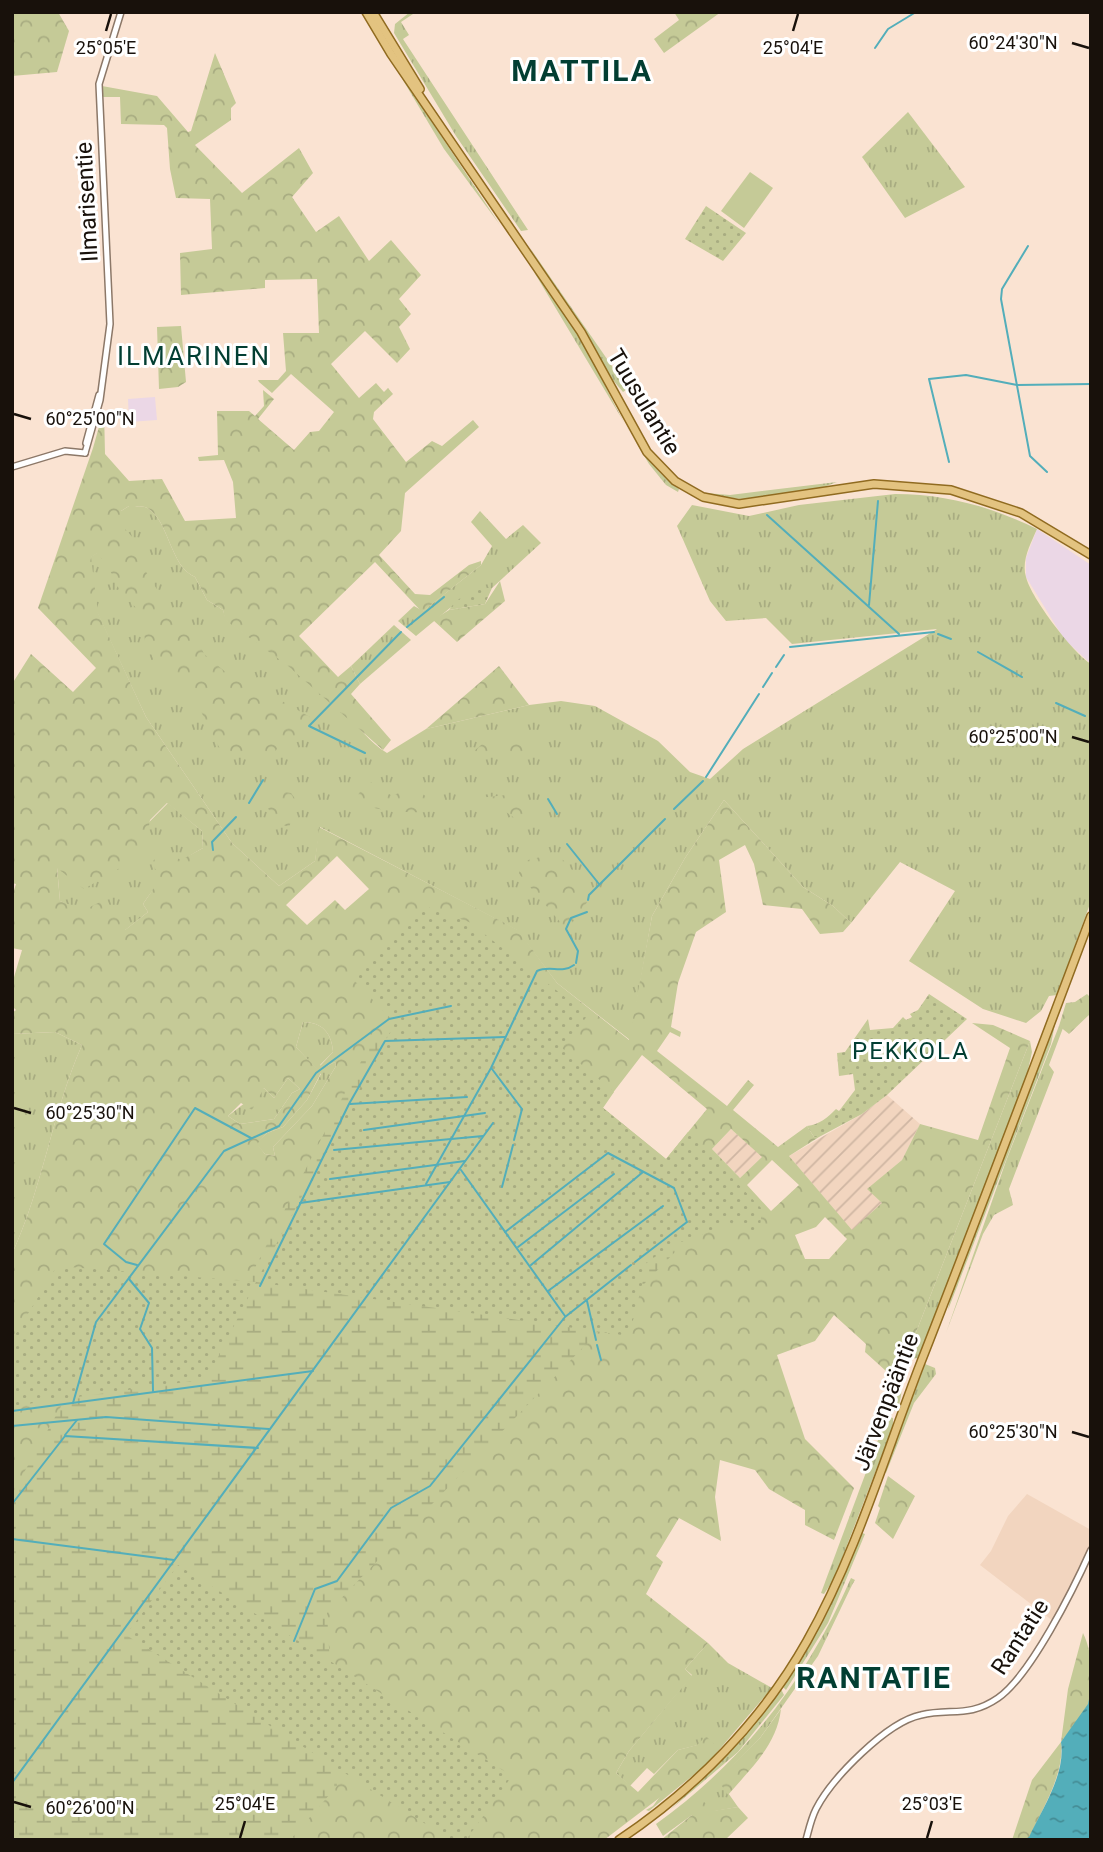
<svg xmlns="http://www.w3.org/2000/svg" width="1103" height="1852" font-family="Roboto,sans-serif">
	<defs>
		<pattern id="industrial-furrows" width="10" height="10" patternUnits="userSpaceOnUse" patternTransform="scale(1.75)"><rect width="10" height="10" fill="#f2d5bf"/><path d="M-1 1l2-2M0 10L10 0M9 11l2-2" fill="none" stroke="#cfb6a3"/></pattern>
		<pattern id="grass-tufts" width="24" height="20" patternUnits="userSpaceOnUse" patternTransform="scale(1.75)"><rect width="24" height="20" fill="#c5ca97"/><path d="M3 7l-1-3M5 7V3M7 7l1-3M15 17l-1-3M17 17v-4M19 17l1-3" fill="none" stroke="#a8ac81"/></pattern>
		<pattern id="forest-crowns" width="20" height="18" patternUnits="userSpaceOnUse" patternTransform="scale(1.75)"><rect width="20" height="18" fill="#c5ca97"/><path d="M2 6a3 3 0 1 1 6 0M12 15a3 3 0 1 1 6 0" fill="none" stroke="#a8ac81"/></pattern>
		<pattern id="wetland-marsh" width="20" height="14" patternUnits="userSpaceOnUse" patternTransform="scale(1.75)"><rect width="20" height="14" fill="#c5ca97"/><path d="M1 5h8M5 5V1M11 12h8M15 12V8" fill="none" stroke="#a8ac81"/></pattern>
		<pattern id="park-dots" width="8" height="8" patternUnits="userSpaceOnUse" patternTransform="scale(1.75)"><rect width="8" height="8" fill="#c5ca97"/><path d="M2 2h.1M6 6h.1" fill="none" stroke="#a8ac81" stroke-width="1.8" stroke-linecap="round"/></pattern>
		<pattern id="water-ripples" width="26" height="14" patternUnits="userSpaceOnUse" patternTransform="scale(1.75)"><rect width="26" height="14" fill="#53aeba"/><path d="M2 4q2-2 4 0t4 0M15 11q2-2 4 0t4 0" fill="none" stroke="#448c95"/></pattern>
	</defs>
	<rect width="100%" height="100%" fill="#fae3d2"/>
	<polygon fill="#f2d5bf" points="1027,1494 1091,1530 1091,1557 1053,1621 980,1565 991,1551 1008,1516"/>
	<g fill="url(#industrial-furrows)">
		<polygon points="887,1095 920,1124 902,1160 868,1189 882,1203 852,1231 789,1156 862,1114"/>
		<polygon points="731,1129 763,1157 740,1178 712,1149"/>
	</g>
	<g fill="#ebd7e6">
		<polygon points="155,397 157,420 129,422 128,399"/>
		<polygon points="1037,529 1091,565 1091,664 1064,639 1026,577 1026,558"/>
	</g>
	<g fill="url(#grass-tufts)">
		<polygon points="416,12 401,22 409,35 403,39 528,230 521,231 456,136 394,33 395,24 410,12"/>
		<polygon points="391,60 500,225 444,149"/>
		<polygon points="908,112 965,187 905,218 862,157"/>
		<polygon points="528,245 623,382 626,390 623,392 612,379"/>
		<path d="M534,272C595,330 612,440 679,489L678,492L666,485L649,464Z"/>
		<path d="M837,482C798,498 748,505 706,493L730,495Z"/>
		<path d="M895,494C946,494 992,507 1037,529C1031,543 1021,561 1026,577C1031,598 1073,653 1091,664V901L1057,995L1049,996L1041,1011L1026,1023L983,1009L909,961L955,891L900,862L851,923L833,906L803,887L724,800L685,858L652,916L630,1040L557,983L517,930L320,827L315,861L279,886L232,843L146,717L97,612L90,557L97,553L121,511L129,506C133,506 141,506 145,507C169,517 169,566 195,577L207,600L223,610L226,620C266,649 308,677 343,712C359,726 369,742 387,753L426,729L529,705L561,701L595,706L658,741L690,772L710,779L743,749L937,629L792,644L766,618L726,621L710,601L677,526L692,505L749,516L799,505Z"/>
		<polygon points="480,511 506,539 523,525 541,543 492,588 450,608 416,636 398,621 414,606 423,611 481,565 492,546 471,522"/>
		<polygon points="394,625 411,640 360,684 351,666"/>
		<path d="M168,803L202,831L203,848C176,862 160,879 143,904L148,912L124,931L60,901L57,867L84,888Z"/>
		<path d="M303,1022C322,1022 332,1033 333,1052L320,1065L323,1068L335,1062L336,1066L312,1106L273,1147L275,1156L265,1154L256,1144L267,1133L283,1127L307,1100L321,1074L296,1047Z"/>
		<polygon points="1055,1024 1051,1044 948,1310 951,1294"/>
		<polygon points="1059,1026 1063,1028 1049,1065 1054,1072 1009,1189 1013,1205 994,1215 983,1234 946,1333 1006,1161"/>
		<path d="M55,1032L82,1045C52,1113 43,1187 12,1254V1034Z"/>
		<path d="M1030,1041L1032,1052L1027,1074L919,1358L907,1359C900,1376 905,1390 897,1411H886L895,1396L897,1381Z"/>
		<polygon points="288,1078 300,1089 292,1093 274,1119 240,1124 228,1116 264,1088 274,1098"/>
		<polygon points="925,1364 935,1368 936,1374 914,1403 886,1473 884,1471"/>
		<polygon points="887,1416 893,1418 893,1426 834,1579 824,1594 821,1593"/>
		<polygon points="862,1533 865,1534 828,1623 786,1690 783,1687 820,1624"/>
		<path d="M851,1578L855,1580L852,1585L818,1656L760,1738L719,1780L738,1807L692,1815L663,1836L656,1824C745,1760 807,1679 851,1578Z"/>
		<polygon points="708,1643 728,1663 772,1688 707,1764 649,1811 646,1810 653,1806 698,1745 678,1750 654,1774 647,1768 630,1786 616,1773 629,1751 692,1675 685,1669"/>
		<polygon points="781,1689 784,1695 738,1752 670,1810 727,1754"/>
	</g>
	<g fill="url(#forest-crowns)" fill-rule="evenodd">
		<polygon points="12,12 58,12 69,31 57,72 12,76"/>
		<polygon points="674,12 721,12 664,53 654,39 679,20"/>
		<path d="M215,53L236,103L231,108V120L195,145L242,193L299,148L313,173L292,197L316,232L339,216L369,261L391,240L421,275L399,299L411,314L399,327L410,349L397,363L365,331L331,364L359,398L376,383L384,392L388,388L393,394L374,412L373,419L406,462L432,441L442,446L473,420L479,427L405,493L401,531L379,555L415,594L430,595L469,565L481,561V565L422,612L375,562L299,636L338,677L351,666L360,684L351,694L391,740L383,750L287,665L225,620L223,610L207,600L195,577C169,566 169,517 145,507C141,506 133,506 129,506L121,511L125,529L135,540L141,564L165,602L183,622L193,628L204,654L235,680L252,684L310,717L304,736L282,740L271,759L234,754L219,747L190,690L164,678L145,642L143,616L117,586L116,580L98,553L91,557L98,613L146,717L232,843L279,886L315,861L319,827L518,930L557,983L629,1040L652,916L685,858L724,800L803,887L833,906L851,923L843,932L820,934L802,909L763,905L754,864L745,845L719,860L726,912L696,932L678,983L671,1027L681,1032L680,1037L670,1032L657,1051L727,1106L748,1080L754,1085L733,1110L778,1147L807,1126L814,1137H819L789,1156L852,1230L882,1203L867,1189L902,1160L920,1124L978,1140L1010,1048L972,1023L993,1025L1030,1041L897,1381L865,1352L866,1344L834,1315L815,1341L777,1355L805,1439L854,1488L834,1540L805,1525V1510L769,1489L755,1470L720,1460L715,1497L721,1541L679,1518L656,1556L663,1562L646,1594L708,1643L685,1669L692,1676L629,1751L616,1773L638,1792L678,1750L697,1745L706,1736L715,1745L688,1776L604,1840H12V1254C43,1187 52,1113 82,1045L55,1032L12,1034V1013L16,1010L12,1006V984L22,950L12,948V896L16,884L12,883V684L31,654L73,692L96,668L38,608L93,448L104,409L105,454L129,481L162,479L185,521L236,518L233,482L224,460L199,461L198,457L218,455L217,411H249L255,416L264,406L263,390L274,399L258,419L294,450L310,432L319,431L334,412L291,374L272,393L259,382L258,380H278L286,371L283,333H319L317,279L265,280V288L181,295L180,253L212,249L210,199L176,198L170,169L167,128L164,125L121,124L120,97H102V86L157,96L188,132L191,131ZM167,803L202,831L203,848L181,860L163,851L152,862L160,879L143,904L148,912L125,930L106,899L84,910L60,901L57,868L84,889L144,854L150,820ZM337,856L369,889L345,910L335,900L307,925L286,905ZM303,1022C322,1022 332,1033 333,1052L320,1066L323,1068L335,1062L336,1066L312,1106L273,1147L275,1156L265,1154L257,1144L267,1133L283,1127L307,1100L321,1073L296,1047ZM642,1055L707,1109L666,1159L602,1107ZM288,1078L300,1089L292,1093L274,1119L240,1124L228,1116L241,1103L252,1110L264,1088L274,1098ZM731,1129L762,1157L740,1178L712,1149ZM772,1160L799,1185L771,1211L747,1185ZM825,1217L847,1239L829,1259H805L795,1235L816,1227Z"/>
		<polygon points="181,326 186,382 178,387 159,389 157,327"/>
		<polygon points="500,581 505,601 457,642 433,620 449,610 485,604"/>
		<polygon points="499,666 529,705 426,729"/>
		<path d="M487,740H536L533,750L526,755C509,752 489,759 474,751Z"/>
		<path d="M373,782L392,796L407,789L423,794L441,810C420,815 371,812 354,800L366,784Z"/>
		<polygon points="273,790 291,793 298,803 289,827 275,822 264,800 265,795"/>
		<polygon points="506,795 533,814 519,821 500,808 488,808 479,798"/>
		<polygon points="557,853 593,894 567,930 519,874 520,862"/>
		<polygon points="1087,994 1091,998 1091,1013 1069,1034 1059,1026 1066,1003 1075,1002"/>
		<polygon points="888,1476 915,1496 893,1539 875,1523 880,1508 878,1506"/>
		<path d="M1083,1633C1092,1651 1096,1686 1088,1705C1082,1718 1069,1731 1061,1742C1065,1774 1042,1809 1029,1838L1012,1840L1032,1780L1061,1742L1068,1689Z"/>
		<path d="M781,1709C777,1745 751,1768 728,1795L718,1780L760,1738Z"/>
		<polygon points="699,1796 712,1811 738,1807 748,1818 725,1840 661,1840 692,1815"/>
	</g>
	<polygon fill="url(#wetland-marsh)" points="446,988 700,1226 327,1613 337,1786 290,1840 12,1840 12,1494 83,1367 244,1289 370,1044"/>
	<g fill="url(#park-dots)">
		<polygon points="706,206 746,233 723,261 685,239"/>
		<path d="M492,588L485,604L449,610C458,596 476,587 492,588Z"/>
		<polygon points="422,905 469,922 588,1015 562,1048 614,1092 603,1108 666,1159 688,1132 762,1209 760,1227 752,1232 739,1221 670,1246 641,1267 645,1273 629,1336 256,1282 207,1379 12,1406 12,1340 57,1266 256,1282 395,1023 351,977"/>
		<path d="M929,994L967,1019L887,1095L862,1114L819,1137H814L807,1126C819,1125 828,1117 836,1109L839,1111L855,1090L853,1074L839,1076L837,1053L845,1052L868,1019L870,1030L893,1028L903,1017L906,1020L912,1017L910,1014L918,1010Z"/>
		<polygon points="178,1565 512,1776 466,1840 451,1840 126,1635"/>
	</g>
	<polygon fill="#c5ca97" points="750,172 773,188 744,228 721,211"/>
	<path fill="url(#water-ripples)" d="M1091,1689V1840H1023L1029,1837C1042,1809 1066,1774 1061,1742L1088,1704Z"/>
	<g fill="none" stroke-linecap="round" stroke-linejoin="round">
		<g stroke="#53aeba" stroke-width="2">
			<polyline points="875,48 888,29 916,12"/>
			<polyline points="1028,246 1002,289 1001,299 1030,456 1047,472"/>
			<polyline points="949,462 929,379 966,375 1017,385 1091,384"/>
			<polyline points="767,515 899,634"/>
			<polyline points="869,605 878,501"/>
			<polyline points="407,627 444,597"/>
			<polyline points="938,634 951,639"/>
			<polyline points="790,647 934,632"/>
			<polyline points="978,652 1022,677"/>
			<polyline points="776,667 784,655"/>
			<polyline points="763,687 772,673"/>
			<polyline points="1056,703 1085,716"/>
			<polyline points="365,753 309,726 401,632"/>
			<polyline points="706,777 759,694"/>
			<polyline points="548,799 557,814"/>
			<polyline points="249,803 263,780"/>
			<polyline points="674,809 703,781"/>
			<polyline points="567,844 599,884"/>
			<polyline points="213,850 212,842 236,817"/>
			<polyline points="588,900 589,895 665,819"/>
			<polyline points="576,963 578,951 566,929 571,918 587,912"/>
			<polyline points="492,1069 522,1109 514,1140"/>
			<polyline points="350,1104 467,1097"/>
			<polyline points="364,1130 485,1113"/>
			<polyline points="334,1150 483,1136"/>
			<polyline points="461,1170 565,1316"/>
			<polyline points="330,1179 465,1161"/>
			<path d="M426,1184L491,1068L537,971C550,965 562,974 574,965"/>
			<polyline points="502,1187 513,1145"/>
			<polyline points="300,1203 450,1182"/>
			<polyline points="505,1232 608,1153 674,1188 687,1222 635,1262"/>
			<polyline points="518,1247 614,1174"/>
			<polyline points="137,1265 126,1262 104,1244 195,1108 251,1138"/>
			<polyline points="531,1265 643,1172"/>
			<polyline points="129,1279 149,1303 140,1329 152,1348 153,1391"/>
			<polyline points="260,1286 349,1104 385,1041 505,1037"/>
			<polyline points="548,1291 663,1206"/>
			<polyline points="587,1301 596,1340"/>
			<polyline points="597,1345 601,1360"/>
			<polyline points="73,1403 96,1322 224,1151 279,1126 316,1073 389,1019 451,1006"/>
			<polyline points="12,1411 313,1371"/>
			<polyline points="12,1426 106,1417 269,1429"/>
			<polyline points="65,1435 77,1420"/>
			<polyline points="12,1504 65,1436 258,1448"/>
			<polyline points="12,1539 174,1560"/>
			<polyline points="294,1641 315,1589 337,1581 391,1508 430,1486 565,1317 631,1265"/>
			<polyline points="12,1783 493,1123"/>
		</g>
		<defs>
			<g id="minor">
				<polyline points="86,443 99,395"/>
				<polyline points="85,453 100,400 110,324 99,84 121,12"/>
				<polyline points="12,467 65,451 85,453"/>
				<path d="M806,1840C809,1829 811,1819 816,1809C832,1778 887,1722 921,1715C951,1708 969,1718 998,1698C1031,1675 1074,1588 1091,1550"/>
			</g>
			<g id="major">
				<polyline points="366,12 391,54 581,332 647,452 675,481 703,497 739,504 874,484 951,490 1021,513 1091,555"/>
				<polyline points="373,12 420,89"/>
				<path d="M619,1840C695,1789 762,1721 807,1641C856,1554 885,1455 921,1362C979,1214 1035,1065 1091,916"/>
			</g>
		</defs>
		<use href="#minor" stroke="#8c7868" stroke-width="8"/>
		<use href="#major" stroke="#906b20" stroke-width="10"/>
		<use href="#minor" stroke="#fff" stroke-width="5"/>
		<use href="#major" stroke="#e3c380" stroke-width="7"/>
	</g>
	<path fill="none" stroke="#18110b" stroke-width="2.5" d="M106,31L111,14M793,31L798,14M1072,43L1089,48M14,414L31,419M1072,737L1089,742M14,1108L31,1113M1072,1432L1089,1437M14,1802L31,1807M240,1838L245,1821M927,1838L932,1821"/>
	<g text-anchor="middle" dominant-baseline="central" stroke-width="6" stroke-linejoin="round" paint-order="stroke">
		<g font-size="23" fill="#18110b" stroke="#fff">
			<text transform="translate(87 202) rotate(-93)">Ilmarisentie</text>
			<text transform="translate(644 402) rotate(59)">Tuusulantie</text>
			<text transform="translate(886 1402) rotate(-69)">Järvenpääntie</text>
			<text transform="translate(1020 1637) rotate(-57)">Rantatie</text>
		</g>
		<g font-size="24" letter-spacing="2" fill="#023e32" stroke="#fff">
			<text x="911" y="1051">PEKKOLA</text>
		</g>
		<g font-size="26" letter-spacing="2" fill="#023e32" stroke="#fff">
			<text x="194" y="356">ILMARINEN</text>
		</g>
		<g font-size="30" font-weight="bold" letter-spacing="2" fill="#023e32" stroke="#fff">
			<text x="582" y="70">MATTILA</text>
			<text x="874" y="1677">RANTATIE</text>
		</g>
	</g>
	<g font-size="18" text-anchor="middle" fill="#18110b" stroke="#fff" stroke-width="6" stroke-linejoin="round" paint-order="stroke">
		<text x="1013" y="49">60°24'30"N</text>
		<text x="106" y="54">25°05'E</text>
		<text x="793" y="54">25°04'E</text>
		<text x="90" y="425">60°25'00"N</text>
		<text x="1013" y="743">60°25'00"N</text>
		<text x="90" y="1119">60°25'30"N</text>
		<text x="1013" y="1438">60°25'30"N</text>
		<text x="245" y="1810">25°04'E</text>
		<text x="932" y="1810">25°03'E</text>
		<text x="90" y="1814">60°26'00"N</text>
	</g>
	<rect width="1103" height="1852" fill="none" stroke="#18110b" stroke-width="28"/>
</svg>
